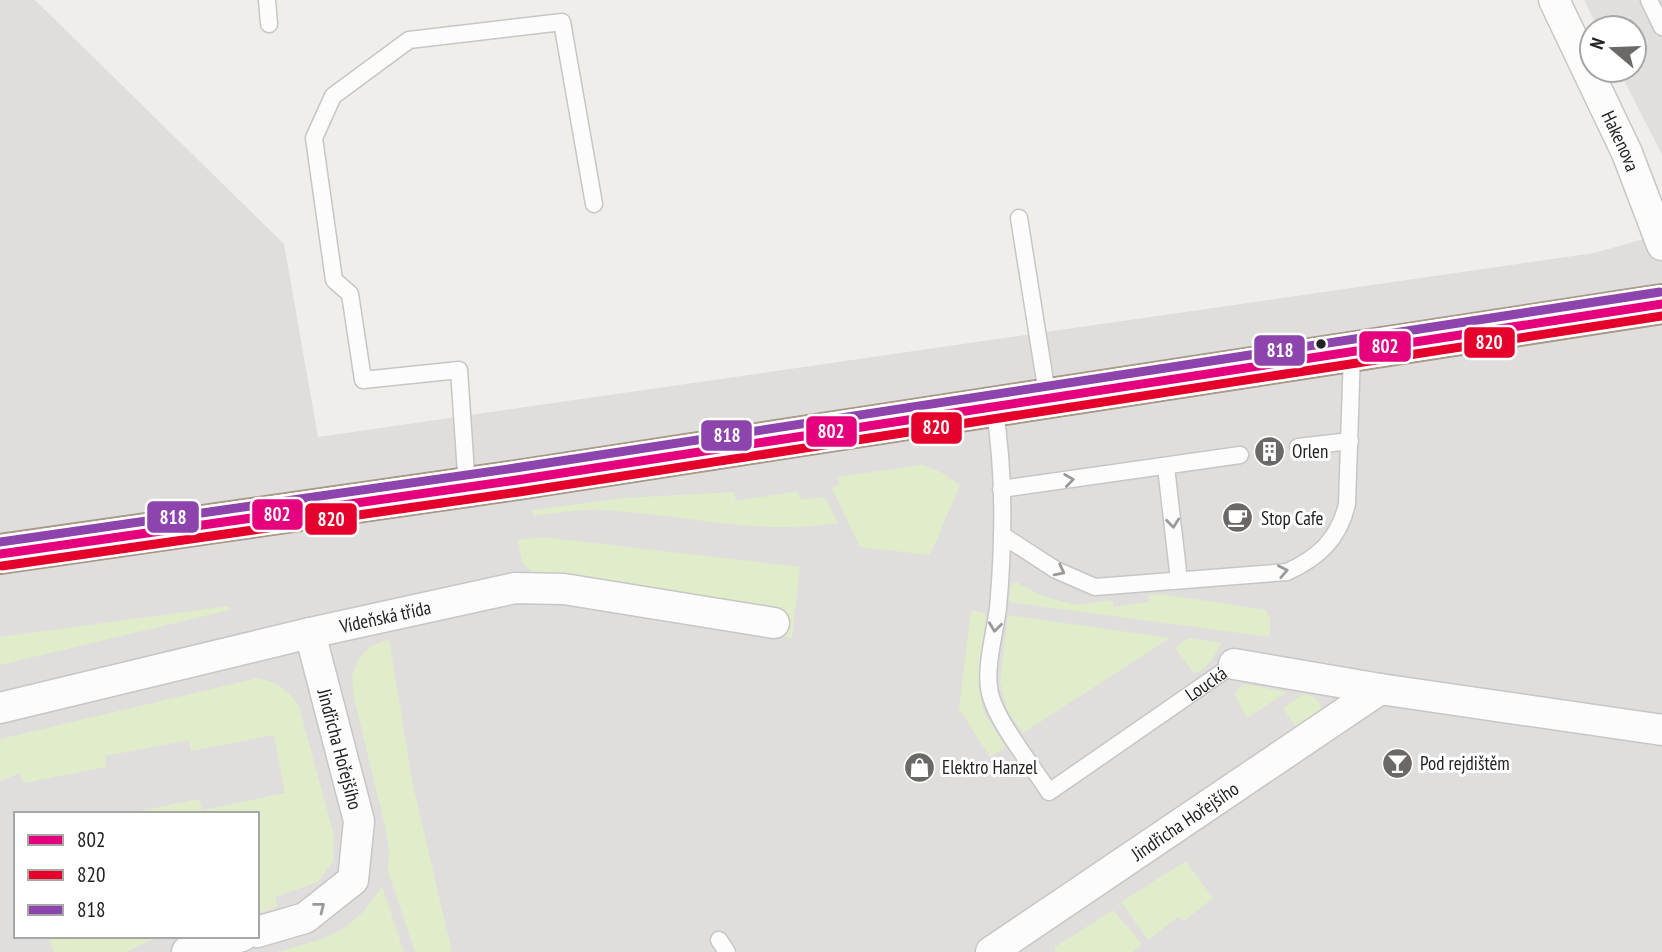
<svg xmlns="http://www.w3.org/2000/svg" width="1662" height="952" font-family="'PT Sans Narrow',sans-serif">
	<rect width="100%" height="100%" fill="#f0eeeb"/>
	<path fill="#dfdedc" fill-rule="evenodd" d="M0,0H35L284,244L318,437L1594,253L1662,234V952H0ZM16,814H257V936H16Z"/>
	<g fill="#e1eccb">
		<polygon points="922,465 941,472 960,485 930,555 860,547 831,487 840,485 836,477"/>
		<path d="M798,491L800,500L819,497L825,498L838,523C759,536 682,514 603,510C579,509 556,513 533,516V510L623,498L734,492L736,501Z"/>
		<polygon points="542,537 800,567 792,638 533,573 522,562 518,540"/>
		<polygon points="1016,582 1042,596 1075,605 1112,600 1114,607 1149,602 1149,595 1161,594 1266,610 1270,618 1270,637 1009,602 1011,584"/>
		<polygon points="229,606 230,610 0,665 0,637"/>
		<polygon points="971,610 986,613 979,688 984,712 1005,747 990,757 959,709"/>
		<polygon points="1008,615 1170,638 1023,733 1007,709 1000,682"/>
		<path d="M1188,638L1222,643C1214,655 1208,670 1194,673L1175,648Z"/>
		<polygon points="389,639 413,785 452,952 415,952 388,872 389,848 384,822 354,698 352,675 359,659 369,647"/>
		<path d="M258,678C278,683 288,690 299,706L334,836L333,861L318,882L275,897L278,907L257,913V814H125L199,799L202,810L285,793L274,735L191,751L189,740L105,756L106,767L24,783L20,773L0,781V739Z"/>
		<polygon points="1244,685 1249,685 1287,692 1247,718 1235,695 1238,688"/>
		<path d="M1304,694C1315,696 1322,701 1322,713L1302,731L1296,727L1283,708Z"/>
		<polygon points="1186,861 1213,898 1184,921 1178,917 1148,940 1121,902"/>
		<path d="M382,886L404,952H277C327,939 353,933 382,886Z"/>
		<polygon points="1113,910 1142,944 1132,952 1055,952 1055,947"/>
		<polygon points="49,936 166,936 151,940 126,952 54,952"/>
	</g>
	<polygon fill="#e0dfde" points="1584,0 1662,0 1662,155 1619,70 1634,70 1634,28 1598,28"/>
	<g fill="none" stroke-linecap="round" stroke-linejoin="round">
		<defs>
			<g id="lane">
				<polyline points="267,0 269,24"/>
				<polyline points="1649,0 1662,27"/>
				<polyline points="1019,218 1048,400"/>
				<path id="s1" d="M994,406C1005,472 1004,541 998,608C995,634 983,672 991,697C998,723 1034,768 1049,792L1234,664"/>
				<polyline points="1298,447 1350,441"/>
				<polyline points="1166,467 1179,580"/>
				<polyline points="467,488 459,370 363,380 350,294 334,280 314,138 333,96 409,40 562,22 594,204"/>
				<polyline points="1001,489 1240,455"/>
				<path d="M1002,535L1056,570L1095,587L1287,572C1318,558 1339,539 1347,504L1352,353"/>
				<polyline points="719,940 727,952"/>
			</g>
			<g id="street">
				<path id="s2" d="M1554,0L1627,153L1662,245"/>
				<polyline points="1234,664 1380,689 1662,730"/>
				<path id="s3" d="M0,708L310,633L515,588L564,589L774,623"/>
				<polyline points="257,932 305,918 353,880 359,821 310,633"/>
				<polyline points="187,952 242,936"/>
				<path id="s4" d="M991,952L1380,689"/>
			</g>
			<polyline id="primary" points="0,554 517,480 1662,304"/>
		</defs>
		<use href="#lane" stroke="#c7c6c5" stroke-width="19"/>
		<use href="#street" stroke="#c7c6c5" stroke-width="33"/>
		<use href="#primary" stroke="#a79986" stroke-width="42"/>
		<use href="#lane" stroke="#fdfcfc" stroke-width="16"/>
		<use href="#street" stroke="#fdfcfc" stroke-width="30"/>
		<use href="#primary" stroke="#f3ece7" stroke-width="38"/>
		<defs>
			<polyline id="bus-1" points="0,554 517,480 1662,304"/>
			<polyline id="bus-2" points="2,566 519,492 1662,316"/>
			<polyline id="bus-3" points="0,542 515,468 1660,292"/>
		</defs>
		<use href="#bus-1" stroke="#fff" stroke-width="14"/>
		<use href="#bus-2" stroke="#fff" stroke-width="14"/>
		<use href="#bus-3" stroke="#fff" stroke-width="14"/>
		<use href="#bus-1" stroke="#e5007d" stroke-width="9"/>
		<use href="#bus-2" stroke="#e4002b" stroke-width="9"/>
		<use href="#bus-3" stroke="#8e44ad" stroke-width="9"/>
	</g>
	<defs><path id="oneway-chevron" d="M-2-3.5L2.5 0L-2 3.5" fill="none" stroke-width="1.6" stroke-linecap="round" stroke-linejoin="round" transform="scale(1.75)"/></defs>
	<g stroke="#9a9a9a">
		<use href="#oneway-chevron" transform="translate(1069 480) rotate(-8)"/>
		<use href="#oneway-chevron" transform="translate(1173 523) rotate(84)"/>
		<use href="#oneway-chevron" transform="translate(1060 571) rotate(27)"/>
		<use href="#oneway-chevron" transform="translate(1283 571) rotate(-11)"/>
		<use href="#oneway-chevron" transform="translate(995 627) rotate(97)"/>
		<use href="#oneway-chevron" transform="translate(320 907) rotate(-38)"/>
	</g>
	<defs>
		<symbol id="building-disc" viewBox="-11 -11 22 22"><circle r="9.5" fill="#6a6968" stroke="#fff"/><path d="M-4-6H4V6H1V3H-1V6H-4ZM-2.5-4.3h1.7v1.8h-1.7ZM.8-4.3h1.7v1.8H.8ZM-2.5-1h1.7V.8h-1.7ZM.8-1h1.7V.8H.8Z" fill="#fff"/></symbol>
		<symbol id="cafe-disc" viewBox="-11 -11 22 22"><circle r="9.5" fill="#6a6968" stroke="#fff"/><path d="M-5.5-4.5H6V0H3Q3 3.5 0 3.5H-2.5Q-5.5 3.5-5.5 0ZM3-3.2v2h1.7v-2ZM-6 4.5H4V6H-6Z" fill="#fff"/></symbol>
		<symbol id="bar-disc" viewBox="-11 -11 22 22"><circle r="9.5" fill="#6a6968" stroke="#fff"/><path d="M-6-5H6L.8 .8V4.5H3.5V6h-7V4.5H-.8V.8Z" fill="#fff"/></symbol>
		<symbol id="shop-disc" viewBox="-11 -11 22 22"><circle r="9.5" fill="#6a6968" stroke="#fff"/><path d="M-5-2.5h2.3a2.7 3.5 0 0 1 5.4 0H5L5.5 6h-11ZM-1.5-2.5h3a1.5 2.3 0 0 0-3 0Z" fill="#fff"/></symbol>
	</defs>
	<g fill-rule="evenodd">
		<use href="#building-disc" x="1252" y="434" width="35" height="35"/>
		<use href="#cafe-disc" x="1220" y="500" width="35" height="35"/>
		<use href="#bar-disc" x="1380" y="746" width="35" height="35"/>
		<use href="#shop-disc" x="902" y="750" width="35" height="35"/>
	</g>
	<circle fill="#222" stroke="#fff" stroke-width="2.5" cx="1321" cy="344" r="6"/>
	<g text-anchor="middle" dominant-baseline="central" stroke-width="6" stroke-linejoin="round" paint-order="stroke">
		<g font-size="19" fill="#222" stroke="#fff">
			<text stroke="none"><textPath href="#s2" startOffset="156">Hakenova</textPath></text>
			<text stroke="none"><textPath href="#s3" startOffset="396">Vídeňská třída</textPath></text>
			<text stroke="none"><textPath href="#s1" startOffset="595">Loucká</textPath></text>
			<text transform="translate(340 749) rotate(75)">Jindřicha Hořejšího</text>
			<text stroke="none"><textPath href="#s4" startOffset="234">Jindřicha Hořejšího</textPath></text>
		</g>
		<g font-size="19" fill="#222" stroke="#fff" text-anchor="start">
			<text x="1292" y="451">Orlen</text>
			<text x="1261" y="518">Stop Cafe</text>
			<text x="1420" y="763">Pod rejdištěm</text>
			<text x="942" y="767">Elektro Hanzel</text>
		</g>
	</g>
	<g stroke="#fff" stroke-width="2.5">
		<rect x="1463" y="326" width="53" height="33" rx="7" fill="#e4002b"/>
		<rect x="1358" y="330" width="54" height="33" rx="7" fill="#e5007d"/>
		<rect x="1253" y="334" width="53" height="33" rx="7" fill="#8e44ad"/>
		<rect x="910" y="411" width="53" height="34" rx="7" fill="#e4002b"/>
		<rect x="805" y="415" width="53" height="33" rx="7" fill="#e5007d"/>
		<rect x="700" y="419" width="53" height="33" rx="7" fill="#8e44ad"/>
		<rect x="251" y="498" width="53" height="33" rx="7" fill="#e5007d"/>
		<rect x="146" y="500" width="54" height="34" rx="7" fill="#8e44ad"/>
		<rect x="304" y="502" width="54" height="34" rx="7" fill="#e4002b"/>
	</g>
	<g font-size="19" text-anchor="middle" font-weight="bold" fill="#fff">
		<text x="1489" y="349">820</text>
		<text x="1385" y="353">802</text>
		<text x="1280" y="357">818</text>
		<text x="936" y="434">820</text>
		<text x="831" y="438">802</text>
		<text x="727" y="442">818</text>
		<text x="277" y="521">802</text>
		<text x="173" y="524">818</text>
		<text x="331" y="526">820</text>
	</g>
	<rect x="14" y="812" width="245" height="126" fill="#ffffff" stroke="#a7a7a7" stroke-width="2"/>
	<rect x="28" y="835" width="35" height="10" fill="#e5007d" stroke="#a7a7a7" stroke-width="2"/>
	<text x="77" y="847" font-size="21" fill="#222222">802</text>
	<rect x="28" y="870" width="35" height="10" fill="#e4002b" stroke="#a7a7a7" stroke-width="2"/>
	<text x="77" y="882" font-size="21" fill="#222222">820</text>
	<rect x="28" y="905" width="35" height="10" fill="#8e44ad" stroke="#a7a7a7" stroke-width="2"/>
	<text x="77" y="917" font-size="21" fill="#222222">818</text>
	<g transform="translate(1613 49) rotate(289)"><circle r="33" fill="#ffffff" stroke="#a7a7a7" stroke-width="2"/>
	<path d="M0-5L12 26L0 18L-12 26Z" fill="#6a6968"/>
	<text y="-10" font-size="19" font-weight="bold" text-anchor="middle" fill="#222222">N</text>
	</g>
</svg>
